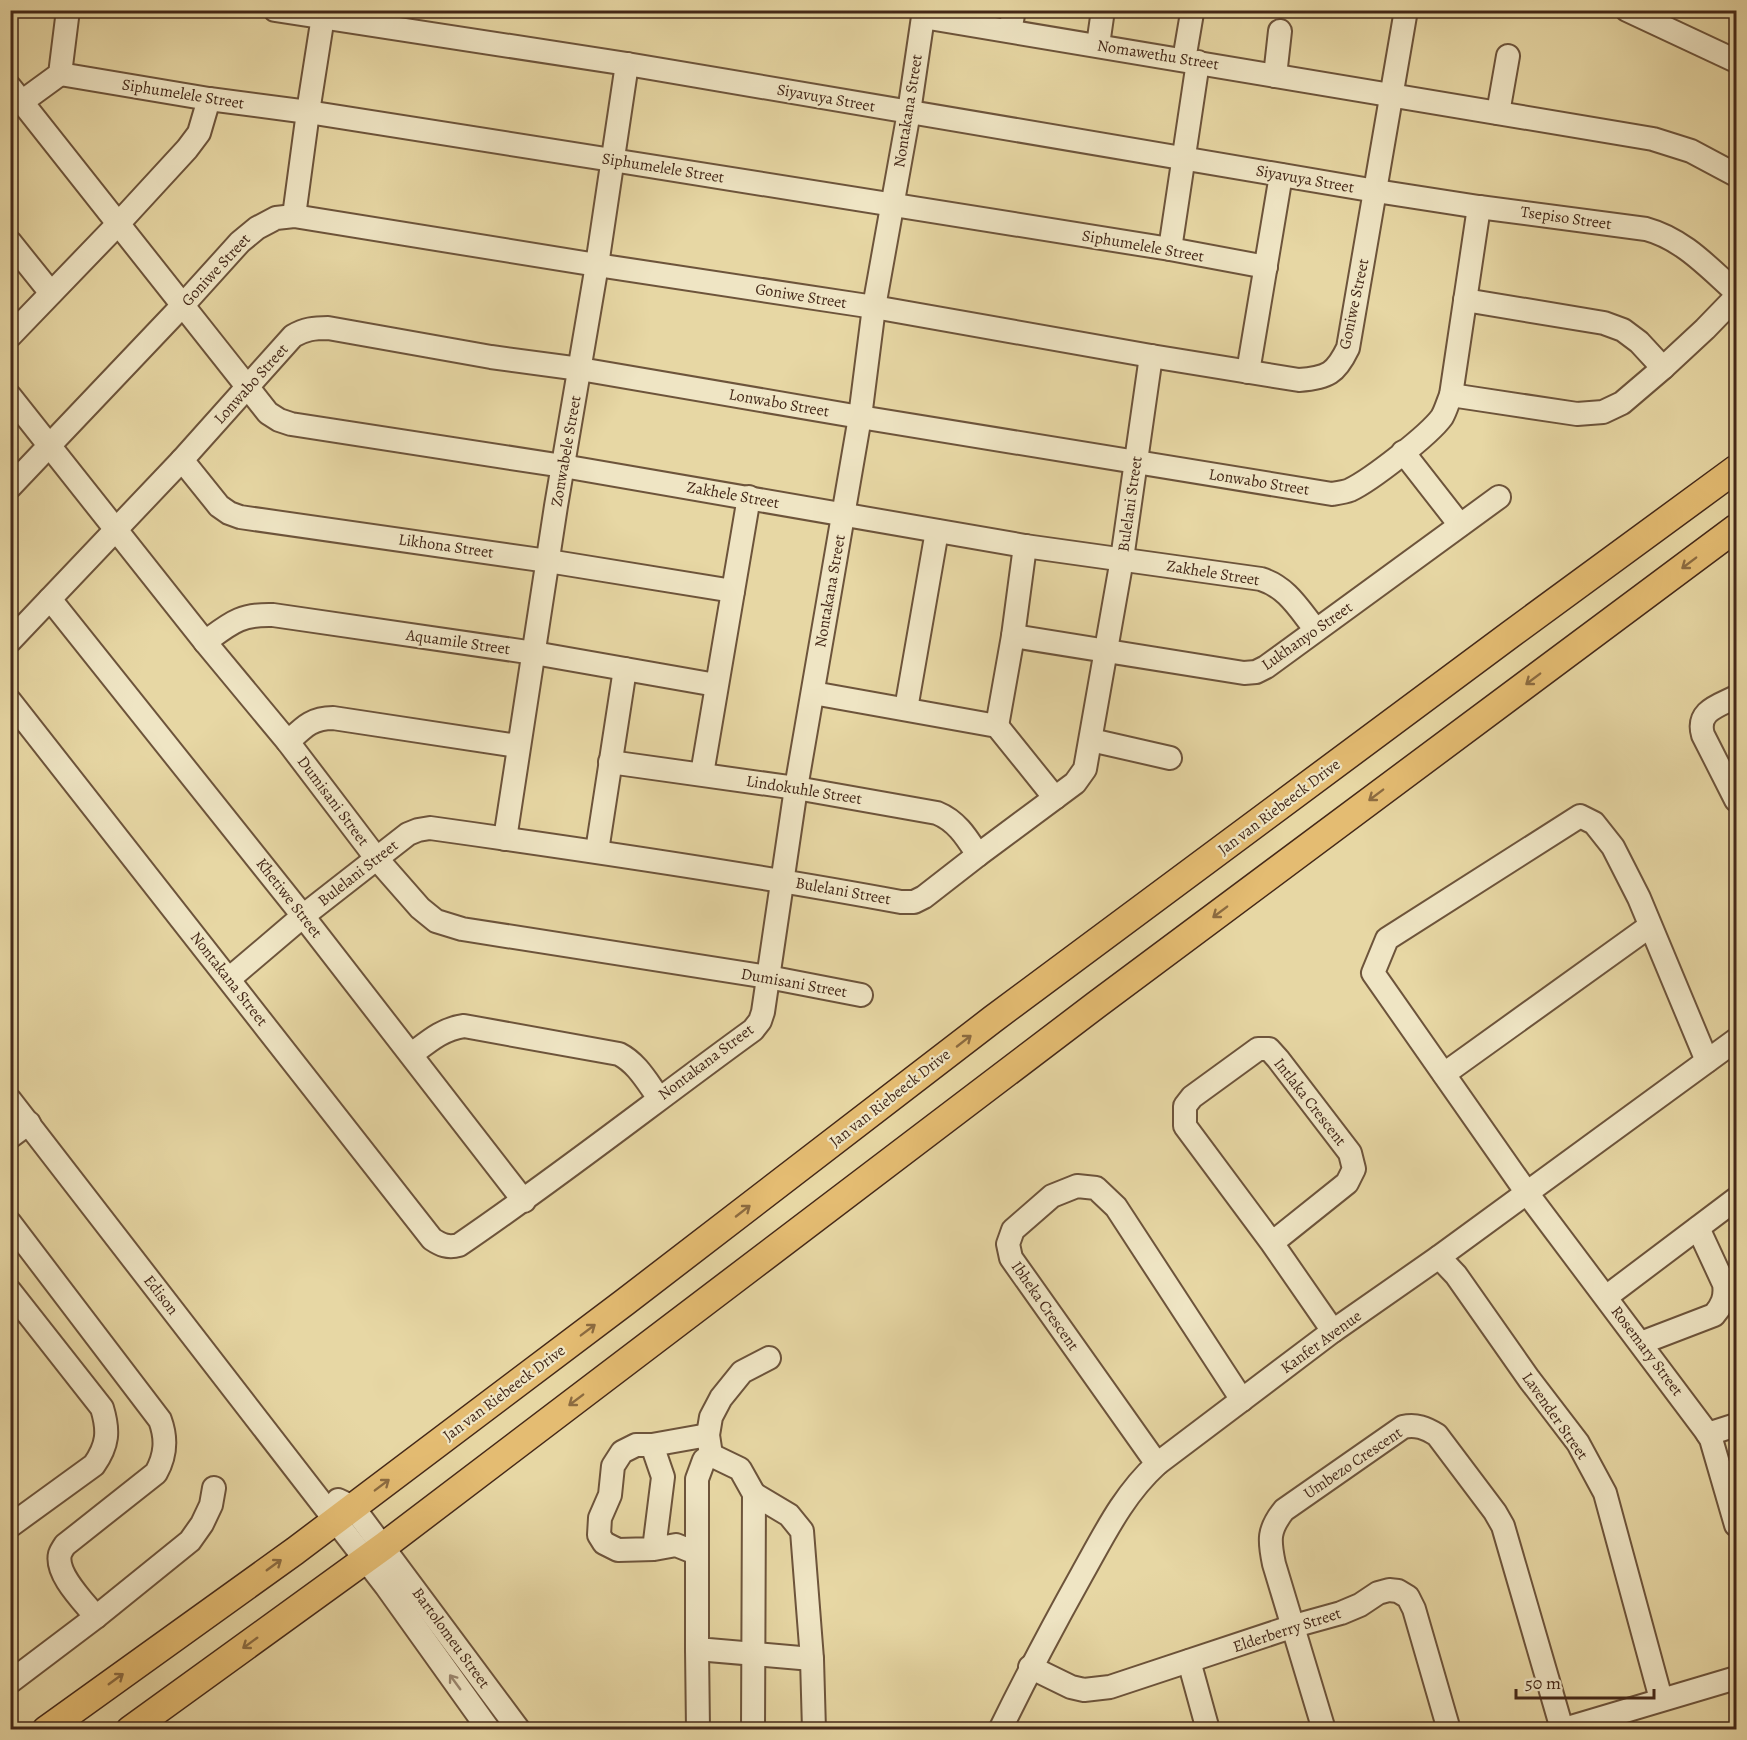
<svg xmlns="http://www.w3.org/2000/svg" width="1747" height="1740" font-family="Alegreya,serif">
	<rect width="100%" height="100%" fill="#e7d7a4"/>
	<filter id="stains"><feTurbulence type="fractalNoise" baseFrequency=".00333" numOctaves="4"/><feColorMatrix values="0 0 0 0 .2 0 0 0 0 .09 0 0 0 0 .02 0 0 0 .5 -.17"/></filter>
	<radialGradient id="worn" r=".72"><stop offset=".6" stop-color="#630" stop-opacity="0"/><stop offset="1" stop-color="#630" stop-opacity=".3"/></radialGradient>
	<g fill="none" stroke-linecap="round" stroke-linejoin="round">
		<defs>
			<g id="minor">
				<path d="M275,10L627,64L1376,191L1479,207L1646,229C1683,239 1708,267 1736,292"/>
				<polyline points="1627,10 1736,61"/>
				<path d="M923,17C1167,57 1410,99 1653,139L1691,151L1736,175"/>
				<polyline points="1010,31 1014,10"/>
				<polyline points="1098,45 1103,10"/>
				<polyline points="1184,60 1192,13"/>
				<polyline points="60,74 209,99 308,112 612,160 1170,249 1266,267"/>
				<polyline points="1275,76 1280,31"/>
				<path d="M10,87L268,413L279,420L291,424L563,466L1025,546L1261,579C1287,587 1299,609 1316,630"/>
				<polyline points="23,101 60,74 68,10"/>
				<polyline points="1498,113 1508,56"/>
				<polyline points="294,216 308,112 324,10"/>
				<polyline points="10,242 51,293"/>
				<polyline points="1170,249 1198,62"/>
				<polyline points="1465,300 1604,323 1623,330 1639,342 1663,368"/>
				<polyline points="10,336 118,224 187,149 199,133 209,99"/>
				<polyline points="1248,372 1281,175"/>
				<polyline points="1451,395 1577,414 1603,412 1622,403 1663,368 1705,329 1736,297"/>
				<polyline points="10,396 205,642 288,742 377,859 420,908 436,921 462,929 768,977 861,995"/>
				<polyline points="1403,452 1460,525"/>
				<polyline points="182,460 219,506 229,513 240,517 548,561 733,591"/>
				<path d="M10,487L183,305L240,242L257,228L276,218L294,216L597,265L874,307L1151,356L1299,380C1328,378 1336,373 1348,348L1406,10"/>
				<polyline points="50,599 303,916 524,1201"/>
				<polyline points="1013,636 1244,673 1256,672 1266,667 1499,497"/>
				<path d="M10,641L182,460L293,336C305,329 314,328 328,328L491,357L580,369L860,417L1332,494C1338,493 1345,492 1350,490C1371,480 1429,435 1442,417C1446,410 1448,402 1451,395L1479,207"/>
				<path d="M205,642C231,623 240,614 273,615L534,653L716,685"/>
				<polyline points="813,693 997,726 1055,798"/>
				<path d="M1736,697C1718,706 1696,711 1703,735L1736,800"/>
				<path d="M10,701L432,1239C441,1245 448,1248 459,1245C559,1177 655,1101 753,1030L760,1021L763,1012L796,788L860,417L874,307L909,112L924,10"/>
				<polyline points="906,709 937,531"/>
				<polyline points="997,726 1013,636 1025,546"/>
				<polyline points="1091,740 1170,758"/>
				<path d="M288,742C303,728 311,718 333,718L518,746"/>
				<path d="M610,762L796,788L937,813C957,821 967,838 978,855"/>
				<polyline points="702,774 749,497"/>
				<polyline points="505,839 556,506 597,265 627,64"/>
				<polyline points="597,851 625,669"/>
				<path d="M229,979L303,916L408,834L418,830L430,828C587,850 745,873 901,902H914L924,897L978,855L1075,783L1085,769L1122,559L1151,356"/>
				<path d="M412,1054C428,1042 442,1029 464,1026L619,1054C637,1063 647,1082 659,1098"/>
				<polyline points="1707,1061 1639,898 1613,847 1594,823 1580,816 1387,939 1373,973 1527,1193 1705,1430 1711,1439 1736,1525"/>
				<polyline points="1444,1074 1650,926"/>
				<polyline points="10,1100 386,1586 489,1730"/>
				<polyline points="10,1137 29,1123"/>
				<path d="M10,1223L160,1420C167,1439 166,1455 156,1473L65,1545C63,1548 61,1551 60,1554C55,1574 84,1602 96,1617"/>
				<polyline points="1272,1243 1347,1183 1354,1169 1350,1153 1278,1059 1269,1049 1258,1049 1192,1097 1185,1106 1185,1126 1272,1243 1333,1331"/>
				<polyline points="1439,1257 1456,1275 1529,1379 1578,1443 1605,1493 1661,1699"/>
				<path d="M10,1291L102,1408C109,1431 108,1445 94,1465L10,1526"/>
				<polyline points="1606,1297 1736,1199"/>
				<path d="M1641,1343L1714,1315C1722,1306 1726,1297 1724,1284L1698,1228"/>
				<polyline points="1708,1434 1736,1425"/>
				<polyline points="652,1445 708,1435"/>
				<polyline points="711,1455 708,1435 711,1417 721,1398 742,1372 769,1358"/>
				<polyline points="1157,1464 1011,1258 1008,1244 1013,1230 1052,1196 1077,1186 1096,1188 1116,1207 1242,1400"/>
				<polyline points="754,1494 740,1469 711,1455 704,1460 697,1479 697,1649 812,1659"/>
				<polyline points="338,1500 353,1507 519,1730"/>
				<polyline points="654,1549 663,1477 652,1445 636,1445 622,1452 613,1466 610,1495 600,1518 599,1535 604,1543 618,1550 654,1549 676,1545 696,1553"/>
				<polyline points="697,1649 698,1730"/>
				<polyline points="1189,1661 1208,1730"/>
				<polyline points="1030,1667 1071,1687 1084,1690 1110,1687 1294,1626 1341,1613 1360,1605 1378,1593 1389,1590 1398,1591 1408,1597 1414,1609 1449,1730"/>
				<polyline points="10,1682 96,1617 190,1541 202,1524 211,1505 214,1488"/>
				<polyline points="753,1730 754,1494 789,1515 802,1531 812,1659 814,1730"/>
				<path d="M1000,1730C1026,1677 1053,1626 1082,1574C1104,1535 1123,1495 1157,1464L1333,1331L1439,1257L1736,1040"/>
				<path d="M1324,1730L1274,1564C1269,1540 1268,1530 1284,1510L1403,1427C1416,1424 1426,1428 1437,1435L1495,1512L1503,1526L1562,1729"/>
				<polyline points="1561,1730 1736,1678"/>
			</g>
			<g id="major">
				<polyline points="46,1730 295,1551 625,1302 993,1019 1511,634 1736,469"/>
				<polyline points="130,1730 384,1546 1096,1005 1736,528"/>
			</g>
		</defs>
		<use href="#minor" stroke="#6d543b" stroke-width="26"/>
		<use href="#major" stroke="#442818" stroke-width="30"/>
		<use href="#minor" stroke="#efe5c4" stroke-width="22"/>
		<use href="#major" stroke="#e4bc72" stroke-width="27"/>
	</g>
	<defs><path id="oneway-shaft" d="M-6 0H5M1.5-3L5.5 0L1.5 3" fill="none" stroke-width="1.6" stroke-linecap="round" stroke-linejoin="round" transform="scale(1.5)"/></defs>
	<g stroke="#8c6b40">
		<use href="#oneway-shaft" transform="translate(1689 563) rotate(143)"/>
		<use href="#oneway-shaft" transform="translate(1533 679) rotate(143)"/>
		<use href="#oneway-shaft" transform="translate(1376 795) rotate(143)"/>
		<use href="#oneway-shaft" transform="translate(1220 912) rotate(143)"/>
		<use href="#oneway-shaft" transform="translate(964 1041) rotate(-38)"/>
		<use href="#oneway-shaft" transform="translate(743 1211) rotate(-38)"/>
		<use href="#oneway-shaft" transform="translate(588 1330) rotate(-37)"/>
		<use href="#oneway-shaft" transform="translate(576 1400) rotate(143)"/>
		<use href="#oneway-shaft" transform="translate(382 1485) rotate(-37)"/>
		<use href="#oneway-shaft" transform="translate(274 1565) rotate(-36)"/>
		<use href="#oneway-shaft" transform="translate(250 1643) rotate(144)"/>
		<use href="#oneway-shaft" transform="translate(116 1679) rotate(-36)"/>
	</g>
	<use stroke="#9a866e" href="#oneway-shaft" transform="translate(455 1682) rotate(-126)"/>
	<g text-anchor="middle" dominant-baseline="central" stroke-width="4.5" stroke-linejoin="round" paint-order="stroke">
		<g font-size="16" fill="#442818" stroke="#efe5c4">
			<text transform="translate(1158 55) rotate(9)">Nomawethu Street</text>
			<text transform="translate(183 94) rotate(9)">Siphumelele Street</text>
			<text transform="translate(826 98) rotate(10)">Siyavuya Street</text>
			<text transform="translate(908 111) rotate(-81)">Nontakana Street</text>
			<text transform="translate(663 168) rotate(9)">Siphumelele Street</text>
			<text transform="translate(1305 179) rotate(10)">Siyavuya Street</text>
			<text transform="translate(1566 218) rotate(8)">Tsepiso Street</text>
			<text transform="translate(1143 246) rotate(10)">Siphumelele Street</text>
			<text transform="translate(216 270) rotate(-47)">Goniwe Street</text>
			<text transform="translate(801 296) rotate(9)">Goniwe Street</text>
			<text transform="translate(1354 304) rotate(-78)">Goniwe Street</text>
			<text transform="translate(251 384) rotate(-48)">Lonwabo Street</text>
			<text transform="translate(779 403) rotate(10)">Lonwabo Street</text>
			<text transform="translate(566 451) rotate(-80)">Zonwabele Street</text>
			<text transform="translate(1259 482) rotate(9)">Lonwabo Street</text>
			<text transform="translate(733 495) rotate(10)">Zakhele Street</text>
			<text transform="translate(1130 504) rotate(-82)">Bulelani Street</text>
			<text transform="translate(446 546) rotate(8)">Likhona Street</text>
			<text transform="translate(1213 573) rotate(9)">Zakhele Street</text>
			<text transform="translate(830 591) rotate(-80)">Nontakana Street</text>
			<text transform="translate(1307 636) rotate(-35)">Lukhanyo Street</text>
			<text transform="translate(458 642) rotate(8)">Aquamile Street</text>
			<text transform="translate(804 790) rotate(9)">Lindokuhle Street</text>
			<text transform="translate(333 801) rotate(53)">Dumisani Street</text>
			<text transform="translate(1279 807) rotate(-37)">Jan van Riebeeck Drive</text>
			<text transform="translate(358 873) rotate(-38)">Bulelani Street</text>
			<text transform="translate(843 891) rotate(10)">Bulelani Street</text>
			<text transform="translate(289 898) rotate(52)">Khetiwe Street</text>
			<text transform="translate(229 979) rotate(52)">Nontakana Street</text>
			<text transform="translate(794 983) rotate(10)">Dumisani Street</text>
			<text transform="translate(706 1062) rotate(-37)">Nontakana Street</text>
			<text transform="translate(890 1098) rotate(-38)">Jan van Riebeeck Drive</text>
			<text transform="translate(1310 1102) rotate(52)">Intlaka Crescent</text>
			<text transform="translate(161 1295) rotate(52)">Edison</text>
			<text transform="translate(1045 1306) rotate(55)">Ibheka Crescent</text>
			<text transform="translate(1321 1342) rotate(-36)">Kanfer Avenue</text>
			<text transform="translate(1647 1351) rotate(53)">Rosemary Street</text>
			<text transform="translate(504 1393) rotate(-37)">Jan van Riebeeck Drive</text>
			<text transform="translate(1555 1416) rotate(55)">Lavender Street</text>
			<text transform="translate(1353 1463) rotate(-34)">Umbezo Crescent</text>
			<text transform="translate(1287 1630) rotate(-18)">Elderberry Street</text>
			<text transform="translate(451 1638) rotate(54)">Bartolomeu Street</text>
		</g>
	</g>
	<rect width="1747" height="1740" fill="none" stroke="#e7d7a4" stroke-width="36"/>
	<rect x="12" y="12" width="1723" height="1716" fill="none" stroke="#442818" stroke-width="3"/>
	<rect x="18" y="18" width="1711" height="1704" fill="none" stroke="#442818" stroke-width="1.5"/>
	<path d="M1516 1689v9h138v-9" fill="none" stroke="#442818" stroke-width="3"/>
	<text x="1525" y="1689" font-size="18" fill="#442818" stroke="#efe5c4" stroke-width="4.5" paint-order="stroke">50 m</text>
	<rect width="100%" height="100%" filter="url(#stains)"/>
	<rect width="100%" height="100%" fill="url(#worn)"/>
</svg>
